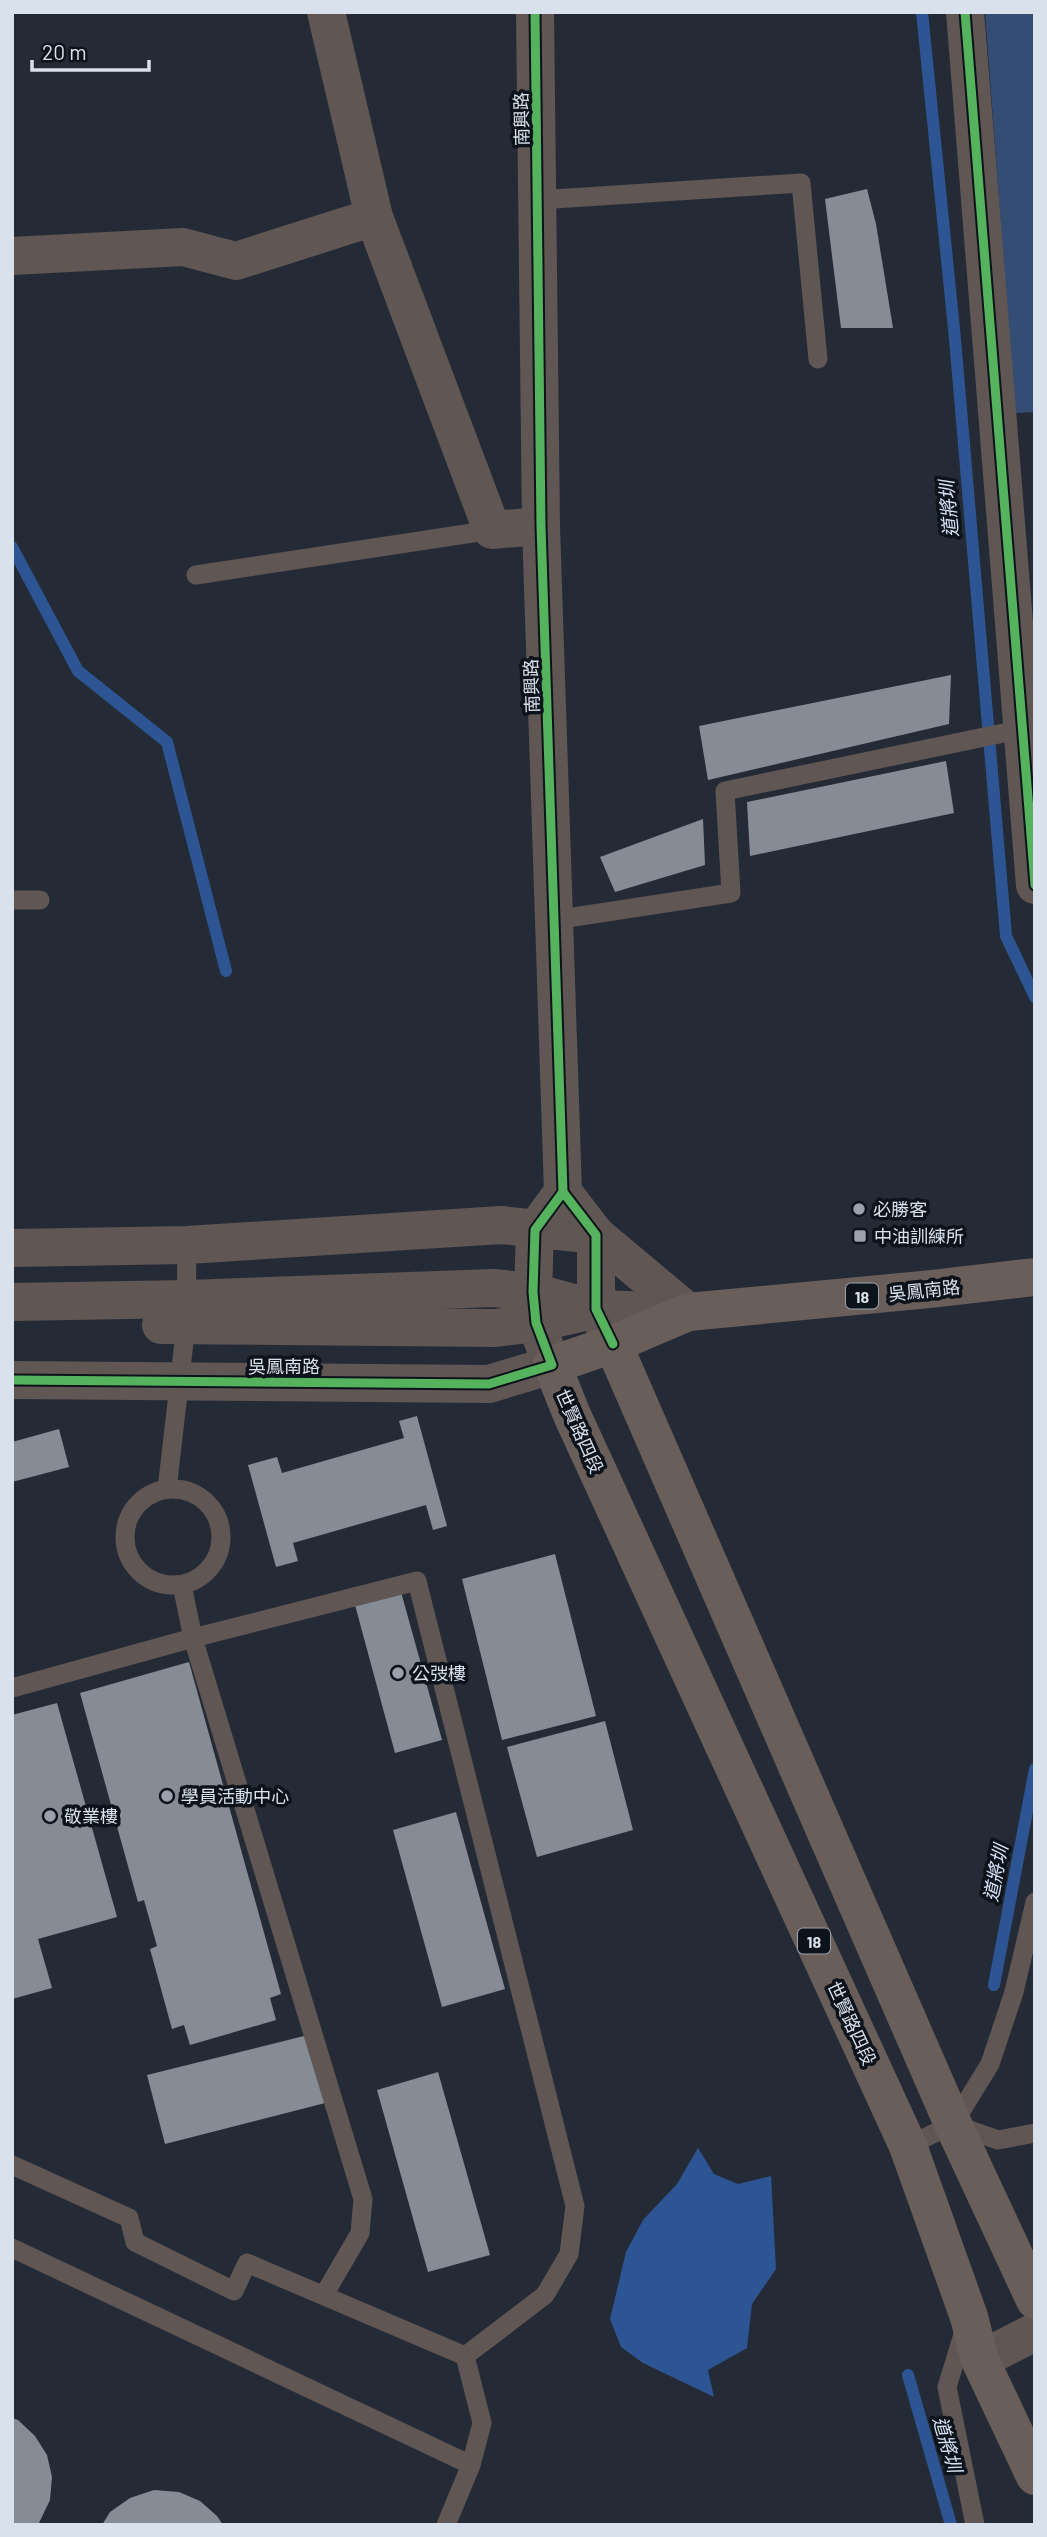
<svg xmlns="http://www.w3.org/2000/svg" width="1047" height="2537" font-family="Barlow,'Noto Sans TC',sans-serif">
	<rect width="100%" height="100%" fill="#252b36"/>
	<polygon fill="#344d75" points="985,12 1035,12 1035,412 1015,413"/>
	<polygon fill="#2e5593" points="698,2148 714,2174 738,2184 771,2176 776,2269 752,2304 747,2348 708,2370 714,2397 643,2363 621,2347 610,2319 626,2252 643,2220 677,2184"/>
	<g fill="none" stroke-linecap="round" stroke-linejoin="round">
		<g stroke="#2e5593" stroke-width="12">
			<polyline points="922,12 955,339 1006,936 1035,997"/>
			<polyline points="12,547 78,671 167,742 226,971"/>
			<polyline points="994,1985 1035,1769"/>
			<polyline points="908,2375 951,2525"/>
		</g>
	</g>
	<g fill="#868c95">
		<polygon points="867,189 876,224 893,328 841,328 825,199"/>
		<polygon points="951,675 949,724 708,780 699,726"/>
		<polygon points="946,761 954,813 750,856 747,802"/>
		<polygon points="703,819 705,865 615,892 600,857"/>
		<polygon points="417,1416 447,1526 433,1530 426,1505 293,1543 298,1561 276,1567 248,1465 277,1457 282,1473 404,1438 399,1421"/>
		<polygon points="59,1429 69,1467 12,1482 12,1442"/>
		<polygon points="555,1554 596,1716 502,1740 462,1579"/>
		<polygon points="401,1592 442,1740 395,1753 355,1605"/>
		<polygon points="189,1662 281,1994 270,1998 276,2020 190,2045 184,2025 172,2029 150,1949 157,1946 144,1900 138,1902 80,1693"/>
		<polygon points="57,1703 117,1917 38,1939 52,1988 12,1999 12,1715"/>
		<polygon points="605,1721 633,1830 537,1857 507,1747"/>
		<polygon points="456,1812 505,1989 442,2007 393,1830"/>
		<polygon points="312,2034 329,2102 165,2144 147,2075"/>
		<polygon points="438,2072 490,2255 428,2272 377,2090"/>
		<polygon points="12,2418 18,2420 35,2436 47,2455 52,2477 50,2500 38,2525 12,2525"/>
		<polygon points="154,2490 179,2492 200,2501 217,2516 223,2525 102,2525 110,2512 130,2498"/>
	</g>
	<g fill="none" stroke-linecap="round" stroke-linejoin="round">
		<g stroke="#605654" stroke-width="19">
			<polyline points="538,200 801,183 818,359"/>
			<polyline points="196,575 492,530"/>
			<polyline points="12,900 40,900"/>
			<polyline points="554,920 731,893 725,791 1023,729"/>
			<circle cx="173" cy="1537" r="48"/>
			<polyline points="167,1489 186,1325 187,1245"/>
			<polyline points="182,1585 193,1638 417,1581 575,2206 569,2254 545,2295 465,2356 482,2423 471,2465 446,2525"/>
			<polyline points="12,1688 193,1638 363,2199 360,2233 324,2295"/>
			<polyline points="955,2125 998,2140 1035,2133"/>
			<polyline points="908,2146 953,2124 990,2064 1014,1992 1035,1902"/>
			<polyline points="12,2165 129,2218 135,2242 234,2291 247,2263 465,2356"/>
			<polyline points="12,2248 471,2465"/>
			<polyline points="965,2328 947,2387 975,2525"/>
		</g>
		<g stroke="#605654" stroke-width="38">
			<polyline points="326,12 374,217 492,530 541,526"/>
			<polyline points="535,12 541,526 563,1192 596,1235 596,1309 611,1339"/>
			<polyline points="965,12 1035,885"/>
			<polyline points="12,256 183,247 236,261 374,217"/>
			<polyline points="12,1248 187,1245 501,1225 596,1235 688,1312"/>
			<polyline points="12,1380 489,1384 552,1365 536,1323 533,1292 535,1230 563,1192"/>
			<polyline points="980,2360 1035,2332"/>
		</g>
		<g stroke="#605654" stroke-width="38">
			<polyline points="12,1302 187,1299 493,1288 533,1292 596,1309 688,1312"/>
			<polyline points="161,1325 495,1328 536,1323 593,1310"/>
		</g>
		<g stroke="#6a5e5b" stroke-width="38">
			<polyline points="1035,1277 931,1289 688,1312 613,1344 552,1365 572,1415 908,2146 969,2317 980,2360 1035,2476"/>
			<polyline points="613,1344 953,2124 1035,2300"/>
		</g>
		<defs>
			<g id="cycleway">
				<polyline points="535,12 541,526 563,1192 596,1235 596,1309 613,1344"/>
				<polyline points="965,12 1035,885"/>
				<polyline points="12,1380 489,1384 552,1365 536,1323 533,1292 535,1230 563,1192"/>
			</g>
		</defs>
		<use href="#cycleway" stroke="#0d131b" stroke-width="13"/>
		<use href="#cycleway" stroke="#56b35d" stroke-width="9"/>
	</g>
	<g fill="#9aa1ad" stroke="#0d131b" stroke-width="2.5">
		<circle cx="859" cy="1209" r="7"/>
		<rect x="853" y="1229" width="14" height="14" rx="3.5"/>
		<circle cx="398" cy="1673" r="7"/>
		<circle cx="167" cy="1796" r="7"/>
		<circle cx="50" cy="1816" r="7"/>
	</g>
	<g text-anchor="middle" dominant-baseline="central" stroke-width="7" stroke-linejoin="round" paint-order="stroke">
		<g fill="#0d131b" stroke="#9ca3ae" stroke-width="2">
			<rect x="846" y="1283.5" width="32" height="25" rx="5"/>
			<rect x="798" y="1928.5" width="32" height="25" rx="5"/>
		</g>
		<g font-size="16" font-weight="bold" fill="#d9e1ed">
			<text x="862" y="1296">18</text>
			<text x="814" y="1941">18</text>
		</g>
		<g font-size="18" fill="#d9e1ed" stroke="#0d131b">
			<text transform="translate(521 119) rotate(-91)">南興路</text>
			<text transform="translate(531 686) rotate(-92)">南興路</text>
			<text transform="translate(924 1290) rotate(-6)">吳鳳南路</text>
			<text x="284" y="1366">吳鳳南路</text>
			<text transform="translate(580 1431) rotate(66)">世賢路四段</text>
			<text transform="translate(852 2023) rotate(65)">世賢路四段</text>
		</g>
		<g font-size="18" fill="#d9e1ed" stroke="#0d131b" text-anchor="start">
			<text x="873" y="1209">必勝客</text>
			<text x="874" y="1236">中油訓練所</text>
			<text x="412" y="1673">公弢樓</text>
			<text x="181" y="1796">學員活動中心</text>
			<text x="64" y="1816">敬業樓</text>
		</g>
		<g font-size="19" font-style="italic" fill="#d6e2f5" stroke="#0d131b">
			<text transform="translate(948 509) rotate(-95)">道將圳</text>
			<text transform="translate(995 1873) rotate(-79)">道將圳</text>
			<text transform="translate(948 2444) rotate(74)">道將圳</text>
		</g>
	</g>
	<rect width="1047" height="2537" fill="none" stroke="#d9e1ed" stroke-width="28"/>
	<path d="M32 60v10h117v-10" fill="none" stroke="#d9e1ed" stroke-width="3.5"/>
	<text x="42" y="60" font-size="21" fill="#d9e1ed" stroke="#0d131b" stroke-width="5" paint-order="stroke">20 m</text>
</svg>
